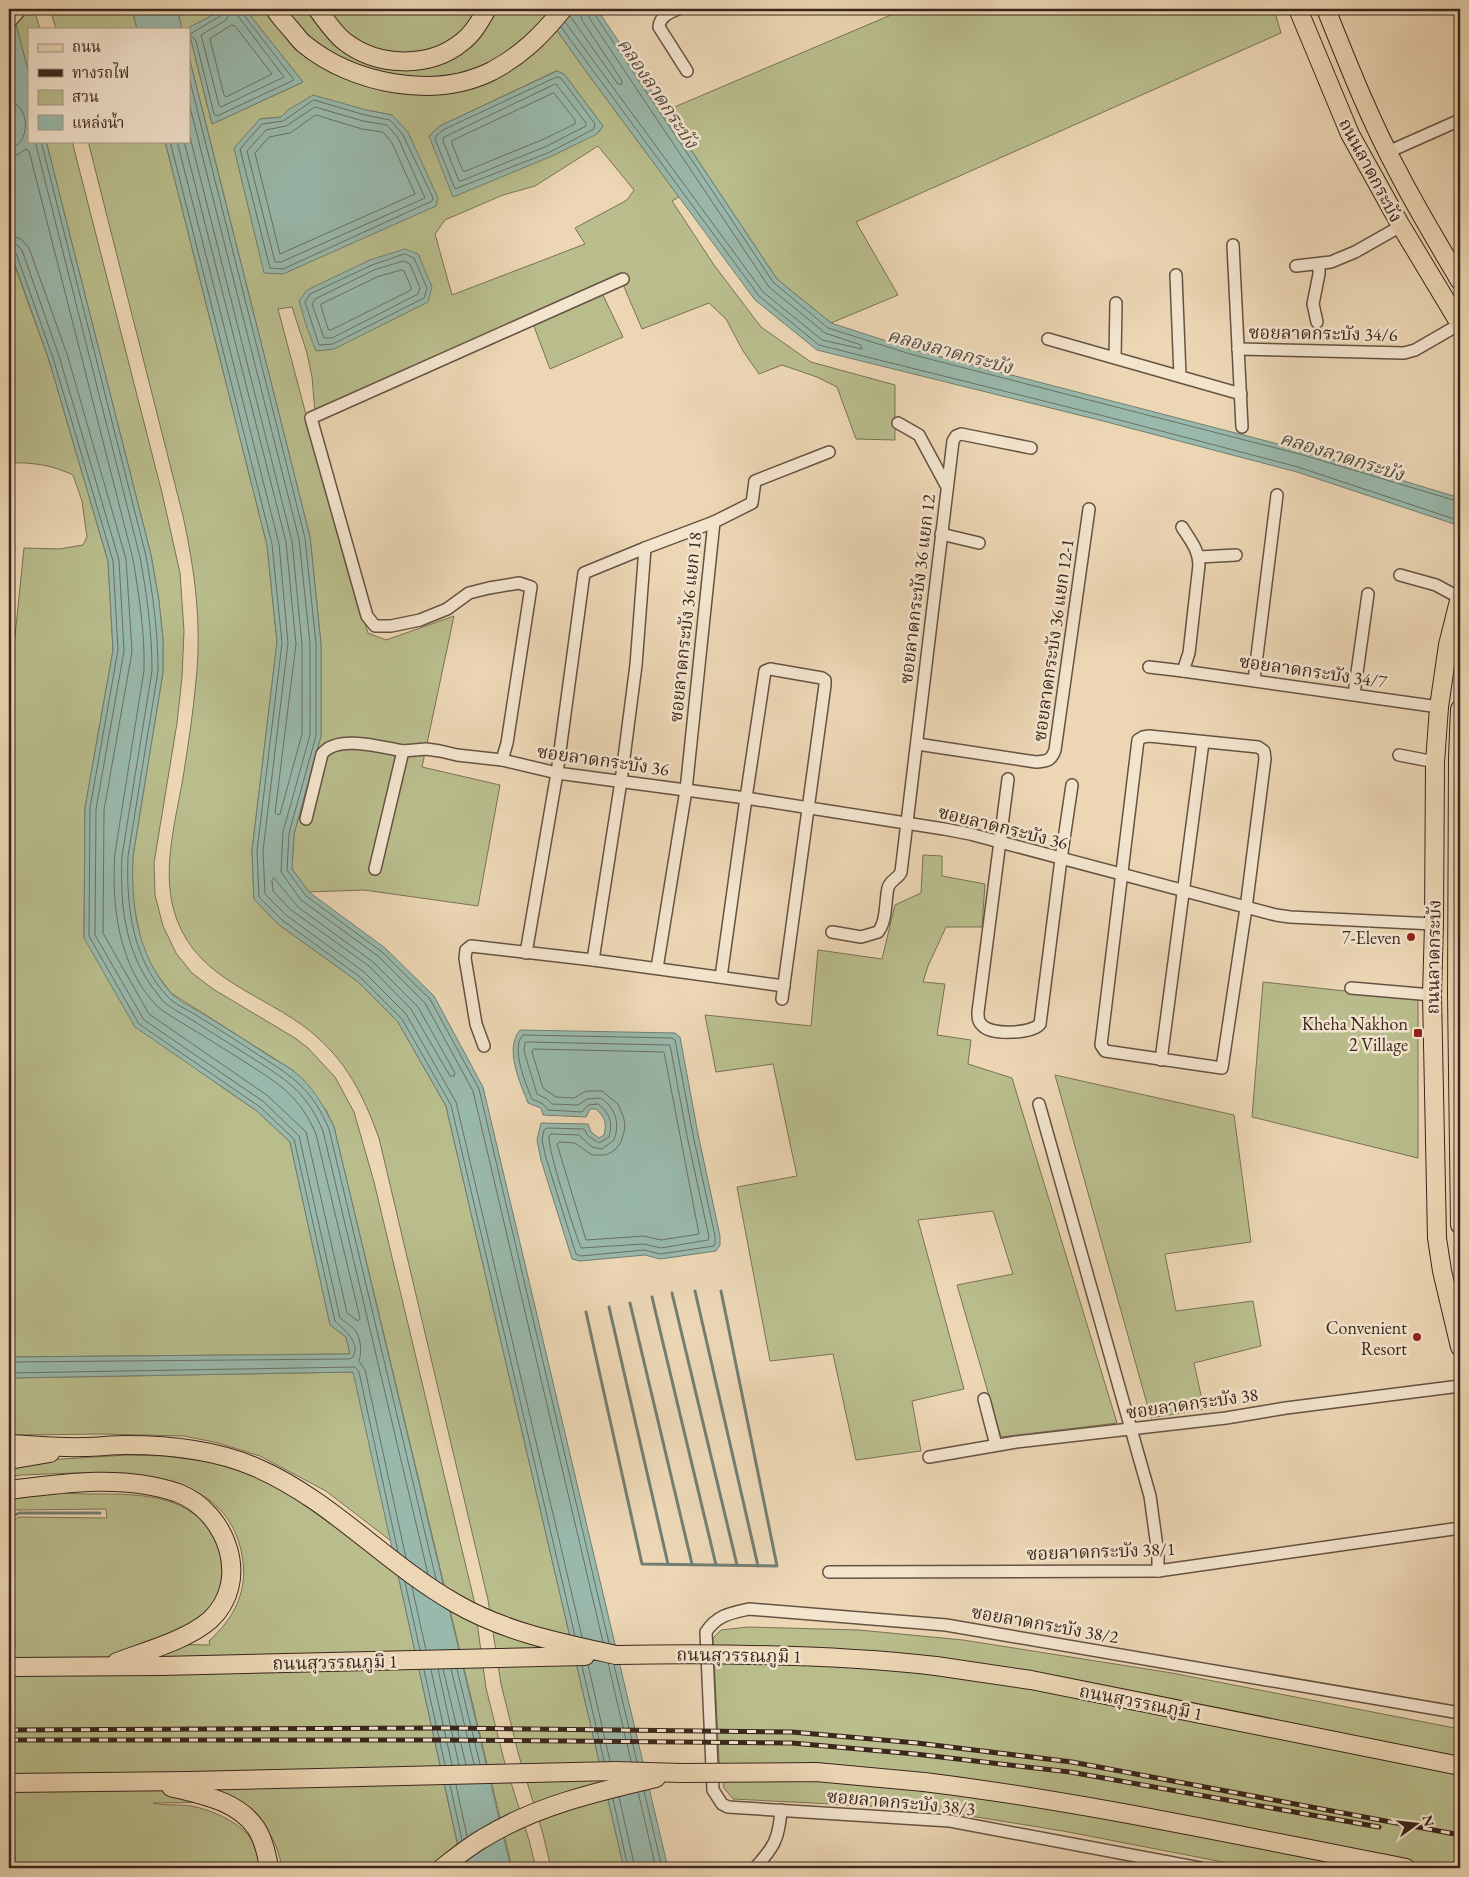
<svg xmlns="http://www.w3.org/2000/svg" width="1469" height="1877" font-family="'EB Garamond','Noto Serif Thai',serif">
	<rect width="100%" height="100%" fill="#ecd6b4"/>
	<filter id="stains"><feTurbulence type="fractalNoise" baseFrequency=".004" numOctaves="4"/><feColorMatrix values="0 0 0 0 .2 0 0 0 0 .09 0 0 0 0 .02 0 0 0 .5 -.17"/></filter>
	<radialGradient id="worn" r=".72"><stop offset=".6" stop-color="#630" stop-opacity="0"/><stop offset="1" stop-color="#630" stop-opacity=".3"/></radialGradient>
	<g fill="#b9bd8c" stroke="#7a7254" fill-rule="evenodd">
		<polygon points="12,9 34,9 40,29 29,29 29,74"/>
		<polygon points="50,9 132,9 137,29 56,29"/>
		<polygon points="177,9 224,9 188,29 182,29"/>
		<path d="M245,9H542L580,63L679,197L672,201L714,265L761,327L811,362L895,385V440L856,439L837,387L817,377L782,365L759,374L743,351L726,319L709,303L642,329L622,282L601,291L623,337L550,369L532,321L315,412L312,377L307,353L292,307L278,309L347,569L368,633L386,640L454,616L422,767L500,785L478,906L364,890L309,892L292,869L294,834L321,736V644L310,537L189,57V32L212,124L303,82ZM556,71L564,74L603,126L597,134L429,136L440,126ZM366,110L392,115L260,119ZM598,146L634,190L627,200L575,228L585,244L452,295L435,234L445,220L503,195L535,186Z"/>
		<polygon points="905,9 1274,9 1281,33 856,222 898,295 831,323 777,279 665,111"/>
		<polygon points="46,141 72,141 162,493 180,573 184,631 182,677 177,723 154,863 155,895 163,926 176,953 192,973 213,989 295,1038 308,1048 335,1077 354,1112 374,1182 474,1600 486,1688 504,1760 529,1840 536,1868 512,1868 334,1127 326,1110 294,1071 171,993 153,969 145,954 140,936 134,906 132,882 133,856 163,672 163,640 159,601 151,555"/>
		<path d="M88,141H165L267,545L277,642L252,851L254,899L278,924L357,981L398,1022L446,1106L624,1868H551L543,1834L519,1756L501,1684L488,1600L379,1138C363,1095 347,1061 310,1031C264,994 200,981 177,920C160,875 175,824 183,778C188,746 193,714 196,681C202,623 195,572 183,516Z"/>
		<path d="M13,261L49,360L108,561L113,650L85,808L84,938L216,1083L257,1111L290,1142L330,1324L346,1337L350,1354L9,1357V1140L12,1134L9,1096V1020L12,1018L9,1009V695L24,548L59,549L83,545L87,537L82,501L73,475C52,465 32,462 9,463V262Z"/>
		<polygon points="9,539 15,547 9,619"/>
		<polygon points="923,855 942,856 942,876 985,884 982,927 946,927 928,966 923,982 945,984 937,1035 971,1040 968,1064 1012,1078 1117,1423 1001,1437 957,1285 1013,1274 993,1211 918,1220 964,1389 912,1401 921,1451 856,1460 833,1354 770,1361 737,1187 797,1176 773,1064 716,1072 705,1015 811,1026 818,950 882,959 895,905 921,893"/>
		<polygon points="1263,982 1418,999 1418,1158 1252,1117"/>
		<polygon points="1055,1075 1234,1115 1251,1242 1165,1254 1176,1311 1253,1301 1261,1346 1194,1363 1204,1409 1151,1418"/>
		<polygon points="354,1372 391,1541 326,1491 260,1456 218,1443 184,1436 101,1434 17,1435 9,1432 9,1378"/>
		<path d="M128,1455L165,1456L210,1462L252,1475L272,1484L315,1508L398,1574L458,1847L430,1868H282C276,1835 264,1824 239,1802L153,1803C163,1806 179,1804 191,1806C209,1809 237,1821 249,1836C256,1846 258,1857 261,1868H15L14,1804H9V1647L15,1646L12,1522L18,1517L107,1518L106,1509L16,1510L9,1515V1496L15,1493C39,1493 63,1493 87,1494C116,1494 147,1493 174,1503C209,1517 231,1549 221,1587C219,1597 214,1610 205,1616C199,1621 162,1640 154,1642C150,1643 146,1643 144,1644L210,1645L209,1641C233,1619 247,1594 243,1561C229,1456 97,1473 20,1475L9,1478V1465L45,1460Z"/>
		<polygon points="748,1627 859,1630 963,1640 1172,1673 1460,1729 1460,1868 1254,1868 1063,1831 927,1809 733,1799 724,1788 719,1760 713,1638 721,1630"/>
	</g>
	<g fill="#99b9ac" stroke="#737e72">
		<path d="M9,9H12L29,74V141H46L151,555L159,601L163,640V672L133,856C131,905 137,954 170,992C179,1002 196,1009 208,1017C227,1029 247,1041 266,1054C275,1060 286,1065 295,1072C313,1087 324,1106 334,1127L511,1868H463L353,1372L9,1378V1357L350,1354L346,1337L330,1325L290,1142L257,1111L135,1027L84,938L85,808L113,650L108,561L49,360L9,248V145L15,124L9,108Z"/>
		<polygon points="132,9 177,9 182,29 137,29"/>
		<polygon points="224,9 245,9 303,82 212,124 188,28"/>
		<polygon points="542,9 597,9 777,279 831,323 911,349 1305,451 1460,498 1460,526 1297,472 1103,421 817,350 755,300 580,63"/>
		<polygon points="189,57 310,537 321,644 321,736 294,834 292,869 309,892 385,948 434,996 483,1087 668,1868 624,1868 446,1106 398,1022 357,981 278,924 254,899 252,851 277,642 267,545 165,141 189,141"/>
		<polygon points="557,71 564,74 603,126 597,134 552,156 453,197 429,136 440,126"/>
		<polygon points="313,95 366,110 392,115 408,132 438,198 436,206 283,274 264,273 234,148 260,119 281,117 288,110"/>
		<polygon points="405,249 418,254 432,287 428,302 334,349 316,351 307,328 299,301 307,290 370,260"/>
		<path d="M520,1030L675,1033L680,1037L698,1134L720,1236V1245L716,1251L660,1259L645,1255L580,1261L572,1259L541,1160L537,1140L541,1123L588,1124L591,1132L599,1138L604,1135C607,1123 605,1117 596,1109H590L586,1117L543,1115L541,1108L528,1103C520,1082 504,1049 520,1030Z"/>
	</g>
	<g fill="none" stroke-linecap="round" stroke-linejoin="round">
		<g stroke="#6a7064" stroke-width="1">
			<polyline points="225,9 222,15 190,34 196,41 214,114 217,116 294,80 243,14 241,9"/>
			<polyline points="593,9 595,15 773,282 828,328 910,354 1303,455 1460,502"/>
			<polygon points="231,12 235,12 284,77 221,107 219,105 201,35 226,20"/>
			<polyline points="570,16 618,84 622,84 622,81 582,20 579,9"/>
			<polyline points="565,22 763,292 822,340 862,349 861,345 825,333 769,287 590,19 587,9"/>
			<polygon points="232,25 235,26 272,74 226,97 224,95 210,39"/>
			<polyline points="561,27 759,296 819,345 1104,416 1298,467 1460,521"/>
			<polyline points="189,77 305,538 316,644 316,736 289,833 287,870 306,896 382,952 430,999 479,1089 609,1643"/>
			<polygon points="557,77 561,78 595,124 594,129 550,152 455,189 435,139 436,136 443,130"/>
			<polygon points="556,84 586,123 586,126 547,146 461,181 459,181 443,141 443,138"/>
			<polygon points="554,93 575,120 575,124 544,139 466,171 463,171 452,144 452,141"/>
			<polygon points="314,100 365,115 390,120 403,135 433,198 432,201 283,269 270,268 240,149 262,124 283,121"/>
			<path d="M9,102C31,104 31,147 9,148"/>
			<polyline points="189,103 299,539 310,644 310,735 283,832 281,872 301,900 378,956 425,1003 473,1091 603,1642"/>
			<polygon points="315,107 363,121 387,125 398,138 425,198 281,262 275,262 247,151 266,130 286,126"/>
			<polygon points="316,115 362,129 383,132 392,143 415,194 280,254 255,153 269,137 290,133"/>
			<path d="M35,141L140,557C147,595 152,632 152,671L122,856C120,902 124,948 152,987C156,991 159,997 164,1002C172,1009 183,1014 192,1020C214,1034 235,1047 257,1061C290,1082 307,1094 323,1131L428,1574"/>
			<path d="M41,141L146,556C153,595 158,632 158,671L128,856C126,905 132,958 167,996C174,1004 186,1009 196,1015C217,1028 239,1042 260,1056C294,1077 313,1091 329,1129L436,1579"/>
			<polyline points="170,141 272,544 282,643 257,851 259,897 282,920 360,977 402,1019 451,1105 575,1636"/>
			<polyline points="177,141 279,544 288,643 263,851 265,894 286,915 364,972 406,1014 456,1102 582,1637"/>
			<polyline points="184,141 286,542 296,644 275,813 278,815 280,814 302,734 302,645 292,541 189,133"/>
			<path d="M9,156L17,155L26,149L29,151L133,559C139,596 145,632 144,670L115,853C111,906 119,968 158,1007C166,1014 178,1020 187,1026C207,1038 228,1051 248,1064C281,1085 300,1097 316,1134L360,1318L358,1321L347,1313L306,1132L268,1096L149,1014L103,933L104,810L132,652L126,559L67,354L29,248L21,239L9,235"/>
			<path d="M9,243L16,244L22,250L59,356L119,560L124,651L96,809L95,935L144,1020L264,1102L299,1136L340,1318C344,1321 350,1325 354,1329C361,1336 362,1352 359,1361L365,1370L406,1558"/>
			<path d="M9,249L13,250L16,253L53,358L113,561L118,650L90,808L89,936L139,1024L260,1107L294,1139L335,1321C344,1330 361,1342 353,1357L349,1359L9,1362"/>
			<polygon points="405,254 414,258 427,288 424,298 333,344 319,345 305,302 310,294 372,265"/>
			<polygon points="404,261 410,264 420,288 418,294 332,338 324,338 312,304 315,299 374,270"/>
			<polygon points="402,270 404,271 411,287 411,290 331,330 328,329 321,306 321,304 377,277"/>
			<polygon points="274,878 298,907 373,962 418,1007 455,1073 454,1076 450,1076 411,1009 369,966 291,910 273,891 272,881"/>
			<path d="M523,1035L672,1038L675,1040L693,1135L715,1236V1243L714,1246L660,1254L644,1250L581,1256L576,1254L546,1158L542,1140L544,1130L547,1128L584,1129L588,1136L599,1143L609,1137C613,1123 610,1113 598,1104L588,1105L582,1112L548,1110L543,1104L532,1099C526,1085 510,1046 523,1035Z"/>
			<path d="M527,1042L670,1045L687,1136L709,1237L708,1240L661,1248L644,1244L581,1248C575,1233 547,1148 549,1136L551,1134L579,1135L592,1147L602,1149L614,1140C620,1124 616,1107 600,1098L587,1099L578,1105L552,1104L547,1099L537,1094L524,1051L525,1043Z"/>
			<polygon points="534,1049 664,1052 699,1234 661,1240 644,1236 586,1240 557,1144 559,1142 575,1143 592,1155 606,1155 615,1150 621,1142 625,1128 624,1119 618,1104 602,1091 586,1091 574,1098 556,1097 543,1088 532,1052"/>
			<polyline points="9,1373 355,1367 359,1372 398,1552"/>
			<polyline points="405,1582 420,1650"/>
			<polyline points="412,1587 426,1650"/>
			<polyline points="608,1663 631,1761"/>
			<polyline points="588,1665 610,1761"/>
			<polyline points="614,1665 637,1762"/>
			<polyline points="582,1666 604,1761"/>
			<polyline points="438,1669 459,1765"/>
			<polyline points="443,1669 466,1765"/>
			<polyline points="451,1669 474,1764"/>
			<polyline points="457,1669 480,1764"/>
			<polyline points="424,1670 445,1765"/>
			<polyline points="431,1670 452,1765"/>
			<polyline points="450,1785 462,1840"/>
			<polyline points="456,1785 467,1836"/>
			<polyline points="644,1791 662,1868"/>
			<polyline points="638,1792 656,1868"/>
			<polyline points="619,1797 635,1868"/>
			<polyline points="613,1799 628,1868"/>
		</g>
		<g stroke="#737e72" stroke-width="3">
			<polyline points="695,1291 758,1566"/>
			<polyline points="672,1293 737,1565"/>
			<polyline points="652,1297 716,1565"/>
			<polyline points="630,1303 692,1564"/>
			<polyline points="609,1307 668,1564"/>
			<polyline points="586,1312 642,1564 777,1566 721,1291"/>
			<polyline points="9,1522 13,1516 19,1513 100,1513"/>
			<polyline points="9,1630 9,1662"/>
			<polyline points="9,1673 10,1777"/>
			<polyline points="10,1788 11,1868"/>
		</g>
		<defs>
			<g id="minor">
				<path d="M678,9C669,13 660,16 659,27L687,71"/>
				<polyline points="1388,152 1460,120"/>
				<polyline points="1233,245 1242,427"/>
				<polyline points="1296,266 1331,262 1355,252 1401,226"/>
				<polyline points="1176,275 1180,376"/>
				<polyline points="1317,322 1313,304 1319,274 1319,264"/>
				<polyline points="1048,339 1241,394"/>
				<polyline points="1238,349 1404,353 1415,350 1460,324"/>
				<polyline points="1115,358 1116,303"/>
				<polyline points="898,423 919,435 947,487"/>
				<path d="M1182,527C1190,540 1199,550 1199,565L1189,653L1183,671L1439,707"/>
				<polyline points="941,534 979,543"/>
				<polyline points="1199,557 1236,555"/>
				<polyline points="1400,575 1436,585 1460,598"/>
				<polyline points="1149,667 1183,671"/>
				<polyline points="1254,680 1277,495"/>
				<polyline points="1354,694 1368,594"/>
				<polygon points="1149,736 1258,747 1264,751 1265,759 1246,908 1222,1068 1105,1051 1101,1045 1138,740 1143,737"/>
				<path d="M917,744L1036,762C1047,761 1051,761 1055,750L1089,509"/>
				<polyline points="1399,755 1435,762"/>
				<polyline points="502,760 507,743 531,587 519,583 489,588 469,593 447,609 420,620 391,626 375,626 367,616 311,418 623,279"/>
				<path d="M1008,779L978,1012C978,1018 978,1022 983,1026C992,1035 1031,1034 1040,1024L1061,859L1072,785"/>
				<path d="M306,819L322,754C337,734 381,747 403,751"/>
				<polyline points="375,869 403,751 426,749 440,751 457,755 502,760 557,773 746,798 944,829 970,834 1276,915 1290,917 1434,924"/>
				<path d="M832,932L861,937L878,932C887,921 885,901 888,888C890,880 898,879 901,872L953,441L956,436L961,434L1031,448"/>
				<polyline points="526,953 557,773 584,573 645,548 714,522"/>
				<polyline points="593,960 621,781 636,665 645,548"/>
				<polyline points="657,968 686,790 714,522 752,503 755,481 829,452"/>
				<polyline points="721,977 746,798 765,671 770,669 822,678 825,680 825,685 782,999"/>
				<polyline points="1351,988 1432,995"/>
				<polyline points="484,1046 476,1024 465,958 466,950 471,946 593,960 784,986"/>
				<polyline points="1161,1060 1203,742"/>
				<polyline points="1039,1104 1150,1496 1158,1554 1158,1571"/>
				<polyline points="984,1399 996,1445"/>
				<polyline points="929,1457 1016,1442 1226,1418 1286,1408 1460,1386"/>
				<polyline points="829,1572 1158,1571 1460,1528"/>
				<path d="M755,1868C774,1847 779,1839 781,1810"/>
				<path d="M1200,1868L950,1821L728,1807L722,1804L713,1790L706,1632C717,1615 731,1613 749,1609L946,1625L1460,1713"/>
			</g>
			<g id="primary">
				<path d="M275,9C278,15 284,21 289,27C294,32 298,39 304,44C353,84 434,100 492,71C522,55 542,35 563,9"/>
				<path d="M317,9C325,19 334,33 344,41C377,67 429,69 462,42C473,34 480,21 487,9"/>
				<polyline points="1298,9 1350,134 1401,226 1460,324"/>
				<path d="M1326,9C1348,64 1370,120 1398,172C1417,209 1439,245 1460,281"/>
				<polyline points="9,18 17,9"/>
				<polyline points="1460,597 1448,645 1439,707 1435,762 1434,924 1432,995 1437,1238 1442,1271 1460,1347"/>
				<polyline points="1460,709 1458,757 1457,995 1460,1225"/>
			</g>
			<g id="trunk">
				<path d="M9,1444C34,1445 59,1448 84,1447C98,1447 112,1445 126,1445C168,1445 216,1450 255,1467C330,1499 385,1563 455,1603C505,1632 560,1643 616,1655"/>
				<polyline points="9,1460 50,1453"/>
				<path d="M9,1490C63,1483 125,1474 178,1493C227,1512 252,1581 210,1620C187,1640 146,1651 117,1662"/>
				<polyline points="936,1666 1031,1680 1460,1766"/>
				<polyline points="9,1667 161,1666 585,1656"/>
				<path d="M924,1782C1086,1802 1245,1837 1406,1868"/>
				<polyline points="9,1783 188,1781 616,1771 681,1773"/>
				<path d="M171,1787C201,1795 237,1800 256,1828C264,1840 267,1855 269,1868"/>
				<path d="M442,1868C455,1858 468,1847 482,1839C535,1806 596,1792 656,1778"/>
			</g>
		</defs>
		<use href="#minor" stroke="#665242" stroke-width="14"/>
		<use href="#primary" stroke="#3a261c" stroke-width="20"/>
		<use href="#trunk" stroke="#3a261c" stroke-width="20"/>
		<use href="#minor" stroke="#f3e4ce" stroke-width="11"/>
		<use href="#primary" stroke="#ecd6b4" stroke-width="18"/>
		<use href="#trunk" stroke="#ecd6b4" stroke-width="18"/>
		<defs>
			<g id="rail">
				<polyline points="9,1730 444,1728 792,1732 917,1743 1072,1762 1460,1835"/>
				<polyline points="9,1740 445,1740 792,1743 915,1754 1070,1772 1379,1827"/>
			</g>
		</defs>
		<use href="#rail" stroke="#3a261c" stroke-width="5"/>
		<use href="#rail" stroke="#f3e4ce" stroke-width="3" stroke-dasharray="9" stroke-linecap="butt"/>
		<defs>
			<g id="trunk-bridge">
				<path d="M616,1655C722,1653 830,1654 936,1666"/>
				<polyline points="681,1773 816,1772 924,1782"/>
			</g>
		</defs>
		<use href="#trunk-bridge" stroke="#3a261c" stroke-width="20" stroke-linecap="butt"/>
		<use href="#trunk-bridge" stroke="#ecd6b4" stroke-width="18"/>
	</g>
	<g fill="#8f2418" stroke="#f3e4ce" stroke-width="2">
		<circle cx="1411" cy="937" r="5"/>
		<rect x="1413" y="1028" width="10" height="10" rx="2.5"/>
		<circle cx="1417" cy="1337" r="5"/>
	</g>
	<g text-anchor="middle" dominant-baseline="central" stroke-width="5" stroke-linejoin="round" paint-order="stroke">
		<g font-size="18" fill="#3a261c" stroke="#f3e4ce">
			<text transform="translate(1371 170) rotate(62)">ถนนลาดกระบัง</text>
			<text transform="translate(1323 333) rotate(1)">ซอยลาดกระบัง 34/6</text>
			<text transform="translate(917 589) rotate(-83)">ซอยลาดกระบัง 36 แยก 12</text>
			<text transform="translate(685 627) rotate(-84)">ซอยลาดกระบัง 36 แยก 18</text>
			<text transform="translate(1053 640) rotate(-82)">ซอยลาดกระบัง 36 แยก 12-1</text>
			<text transform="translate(1313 671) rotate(8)">ซอยลาดกระบัง 34/7</text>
			<text transform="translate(603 760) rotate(8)">ซอยลาดกระบัง 36</text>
			<text transform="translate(1003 827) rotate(14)">ซอยลาดกระบัง 36</text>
			<text transform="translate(1433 957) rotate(-89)">ถนนลาดกระบัง</text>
			<text transform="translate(1192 1403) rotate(-8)">ซอยลาดกระบัง 38</text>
			<text transform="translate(1101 1551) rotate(-2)">ซอยลาดกระบัง 38/1</text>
			<text transform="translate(1045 1624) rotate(10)">ซอยลาดกระบัง 38/2</text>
			<text transform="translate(739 1655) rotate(1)">ถนนสุวรรณภูมิ 1</text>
			<text transform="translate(335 1662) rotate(-1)">ถนนสุวรรณภูมิ 1</text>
			<text transform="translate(1141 1702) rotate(11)">ถนนสุวรรณภูมิ 1</text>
			<text transform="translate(901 1802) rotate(5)">ซอยลาดกระบัง 38/3</text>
		</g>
		<g font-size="18" fill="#3a261c" stroke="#f3e4ce" text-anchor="end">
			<text x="1401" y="937">7-Eleven</text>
			<text x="1408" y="1023">Kheha Nakhon<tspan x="1408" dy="21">2 Village</tspan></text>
			<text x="1407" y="1327">Convenient<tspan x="1407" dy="21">Resort</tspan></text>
		</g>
		<g font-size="19" font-style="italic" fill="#524b40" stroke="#f3e4ce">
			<text transform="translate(658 93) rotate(56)">คลองลาดกระบัง</text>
			<text transform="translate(950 351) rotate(15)">คลองลาดกระบัง</text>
			<text transform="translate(1342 456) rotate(17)">คลองลาดกระบัง</text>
		</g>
	</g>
	<rect width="1469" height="1877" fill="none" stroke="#ecd6b4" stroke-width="30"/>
	<rect x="10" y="10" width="1449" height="1857" fill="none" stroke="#3a261c" stroke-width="2.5"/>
	<rect x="15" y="15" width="1439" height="1847" fill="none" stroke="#3a261c"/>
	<rect x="28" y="28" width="162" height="115" fill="#f3e4ce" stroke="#a99887"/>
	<rect x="38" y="44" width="25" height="8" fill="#ecd6b4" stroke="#a99887"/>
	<text x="72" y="52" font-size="15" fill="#3a261c">ถนน</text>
	<rect x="38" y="69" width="25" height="8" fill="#3a261c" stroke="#a99887"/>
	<text x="72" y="78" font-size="15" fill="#3a261c">ทางรถไฟ</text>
	<rect x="38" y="90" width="25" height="15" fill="#b9bd8c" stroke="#a99887"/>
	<text x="72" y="102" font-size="15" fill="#3a261c">สวน</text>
	<rect x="38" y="115" width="25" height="15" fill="#99b9ac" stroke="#a99887"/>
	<text x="72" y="128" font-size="15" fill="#3a261c">แหล่งน้ำ</text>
	<g transform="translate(1416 1824) rotate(75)" stroke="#f3e4ce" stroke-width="4" paint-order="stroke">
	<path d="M0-4L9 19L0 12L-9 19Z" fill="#3a261c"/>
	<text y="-8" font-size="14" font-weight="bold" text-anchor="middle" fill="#3a261c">N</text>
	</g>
	<rect width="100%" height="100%" filter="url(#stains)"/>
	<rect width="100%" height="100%" fill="url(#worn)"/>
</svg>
